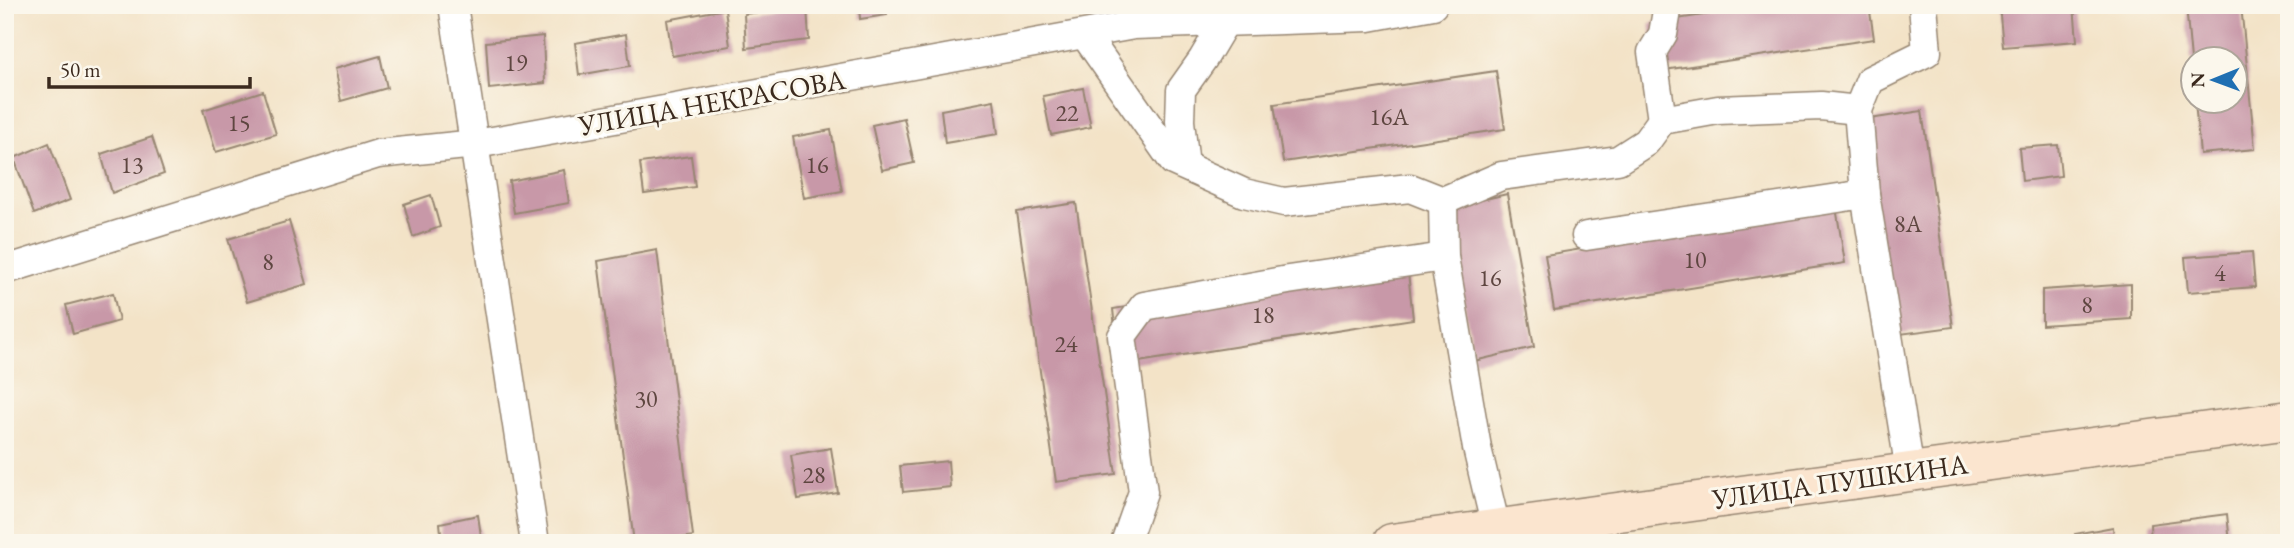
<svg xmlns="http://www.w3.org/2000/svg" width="2294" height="548" font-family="'EB Garamond',serif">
	<rect width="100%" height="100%" fill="#fbf7ec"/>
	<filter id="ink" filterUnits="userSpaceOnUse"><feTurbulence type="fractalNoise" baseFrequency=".0143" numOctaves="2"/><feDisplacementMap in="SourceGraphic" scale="14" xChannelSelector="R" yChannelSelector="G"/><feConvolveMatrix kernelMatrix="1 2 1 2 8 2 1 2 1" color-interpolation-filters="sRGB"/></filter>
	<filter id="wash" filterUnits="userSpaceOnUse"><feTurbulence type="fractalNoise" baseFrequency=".00686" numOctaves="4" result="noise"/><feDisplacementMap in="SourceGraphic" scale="28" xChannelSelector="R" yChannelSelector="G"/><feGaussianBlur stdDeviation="1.57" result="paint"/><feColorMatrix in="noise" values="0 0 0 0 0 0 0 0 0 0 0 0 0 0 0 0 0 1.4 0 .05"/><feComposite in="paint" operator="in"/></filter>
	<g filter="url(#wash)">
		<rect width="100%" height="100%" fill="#f3e3c7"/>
		<g id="blocks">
			<g fill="#c898a8">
				<polygon points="859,5 885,5 887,15 860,19"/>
				<polygon points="1770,5 1869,5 1874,39 1657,71 1650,23"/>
				<polygon points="1999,5 2074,5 2077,41 2003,47"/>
				<polygon points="2186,5 2241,5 2255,149 2200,154 2195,102 2234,102 2234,60 2191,60"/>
				<polygon points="807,6 809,40 746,48 744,14"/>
				<polygon points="725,9 730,46 672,56 667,20"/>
				<polygon points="626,34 630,66 579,75 575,43"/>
				<polygon points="543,36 545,83 489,89 486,42"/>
				<polygon points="380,56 387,88 341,101 334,69"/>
				<polygon points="1496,71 1505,129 1283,162 1274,104"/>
				<polygon points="1083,88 1091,127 1051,135 1043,96"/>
				<polygon points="263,91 276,134 216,152 203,110"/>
				<polygon points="994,100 998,134 945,143 941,110"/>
				<polygon points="1922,111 1953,327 1893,335 1863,120"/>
				<polygon points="904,118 914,163 882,170 872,125"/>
				<polygon points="831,130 842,191 804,198 793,137"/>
				<polygon points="152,137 164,174 112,193 101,154"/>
				<polygon points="49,143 70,200 34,214 14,158"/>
				<polygon points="2058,145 2061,176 2022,181 2019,148"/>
				<polygon points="691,156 695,187 644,194 640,163"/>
				<polygon points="564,170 569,203 514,213 509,181"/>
				<polygon points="1507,194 1534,347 1474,361 1447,208"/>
				<polygon points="431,195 440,227 413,237 404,204"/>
				<polygon points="1076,203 1116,474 1056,482 1017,212"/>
				<polygon points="1836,207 1845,263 1554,310 1545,255"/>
				<polygon points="289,221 307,284 247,302 228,239"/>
				<polygon points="657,250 693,536 654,543 634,543 598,261"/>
				<polygon points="2252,252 2255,287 2188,292 2185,257"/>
				<polygon points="1407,263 1413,319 1119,365 1113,309"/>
				<polygon points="2131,284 2131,319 2042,325 2042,290"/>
				<polygon points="113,293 119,321 73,334 66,305"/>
				<polygon points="831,448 838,493 798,499 791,455"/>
				<polygon points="948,461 950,487 903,492 900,466"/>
				<polygon points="2227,514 2230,543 2151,543 2150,524"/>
				<polygon points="478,515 482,543 442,543 440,523"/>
				<polygon points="2113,527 2114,543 2076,543 2075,534"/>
			</g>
		</g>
	</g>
	<g filter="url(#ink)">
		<use href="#blocks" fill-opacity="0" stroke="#978672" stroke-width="2"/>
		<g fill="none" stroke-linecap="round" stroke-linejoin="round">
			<defs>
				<g id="minor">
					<polyline points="453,5 535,543"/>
					<polyline points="1085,35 1173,161 1244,193 1284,202 1410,188 1443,201"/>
					<polyline points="1662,120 1652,52 1663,34 1668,5"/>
					<polyline points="1185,166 1180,121 1181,90 1203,59 1225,22"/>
					<polyline points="1586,236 1865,194"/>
					<polyline points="5,270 378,154 476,144 1134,25 1369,17 1433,5"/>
					<polyline points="1910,471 1865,194 1858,110 1870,80 1927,52 1923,5"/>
					<polyline points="1496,528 1477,448 1444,257 1443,201 1501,176 1618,160 1646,142 1662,120 1718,110 1821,106 1858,110"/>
					<polyline points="1125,543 1143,492 1122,336 1144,306 1288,280 1444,257"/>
				</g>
				<polyline id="secondary" points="1392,543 2289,420"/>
			</defs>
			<use href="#minor" stroke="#978672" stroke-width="31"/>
			<use href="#secondary" stroke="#978672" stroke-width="41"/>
			<use href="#minor" stroke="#fff" stroke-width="28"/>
			<use href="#secondary" stroke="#fbe5cf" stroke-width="38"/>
		</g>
	</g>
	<g text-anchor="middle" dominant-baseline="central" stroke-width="6" stroke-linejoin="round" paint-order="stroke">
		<g font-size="24" fill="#5e4640">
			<text x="516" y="62">19</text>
			<text x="1067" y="112">22</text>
			<text x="1389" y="116">16А</text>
			<text x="239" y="122">15</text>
			<text x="132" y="164">13</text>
			<text x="817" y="164">16</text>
			<text x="1908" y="223">8А</text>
			<text x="1695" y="259">10</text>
			<text x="268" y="261">8</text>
			<text x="2220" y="272">4</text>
			<text x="1490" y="277">16</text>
			<text x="2087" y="304">8</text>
			<text x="1263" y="314">18</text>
			<text x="1066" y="343">24</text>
			<text x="646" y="398">30</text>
			<text x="814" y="474">28</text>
		</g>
		<g font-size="28" fill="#3b2a1e" stroke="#fbf7ec">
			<text transform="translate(712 102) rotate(-10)">УЛИЦА НЕКРАСОВА</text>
			<text transform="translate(1840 481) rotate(-8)">УЛИЦА ПУШКИНА</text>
		</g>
	</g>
	<rect width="2294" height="548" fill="none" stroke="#fbf7ec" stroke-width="28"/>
	<g transform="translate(2214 80) rotate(269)"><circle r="33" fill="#fbf7ec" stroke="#aea59a" stroke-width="2"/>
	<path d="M0-5L12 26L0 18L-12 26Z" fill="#1f6fb2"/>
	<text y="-10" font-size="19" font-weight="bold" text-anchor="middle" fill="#3b2a1e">N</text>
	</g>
	<path d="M49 77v10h201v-10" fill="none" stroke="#3b2a1e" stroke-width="3.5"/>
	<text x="60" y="77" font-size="21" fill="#3b2a1e" stroke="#fbf7ec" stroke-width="5" paint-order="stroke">50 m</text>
</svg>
